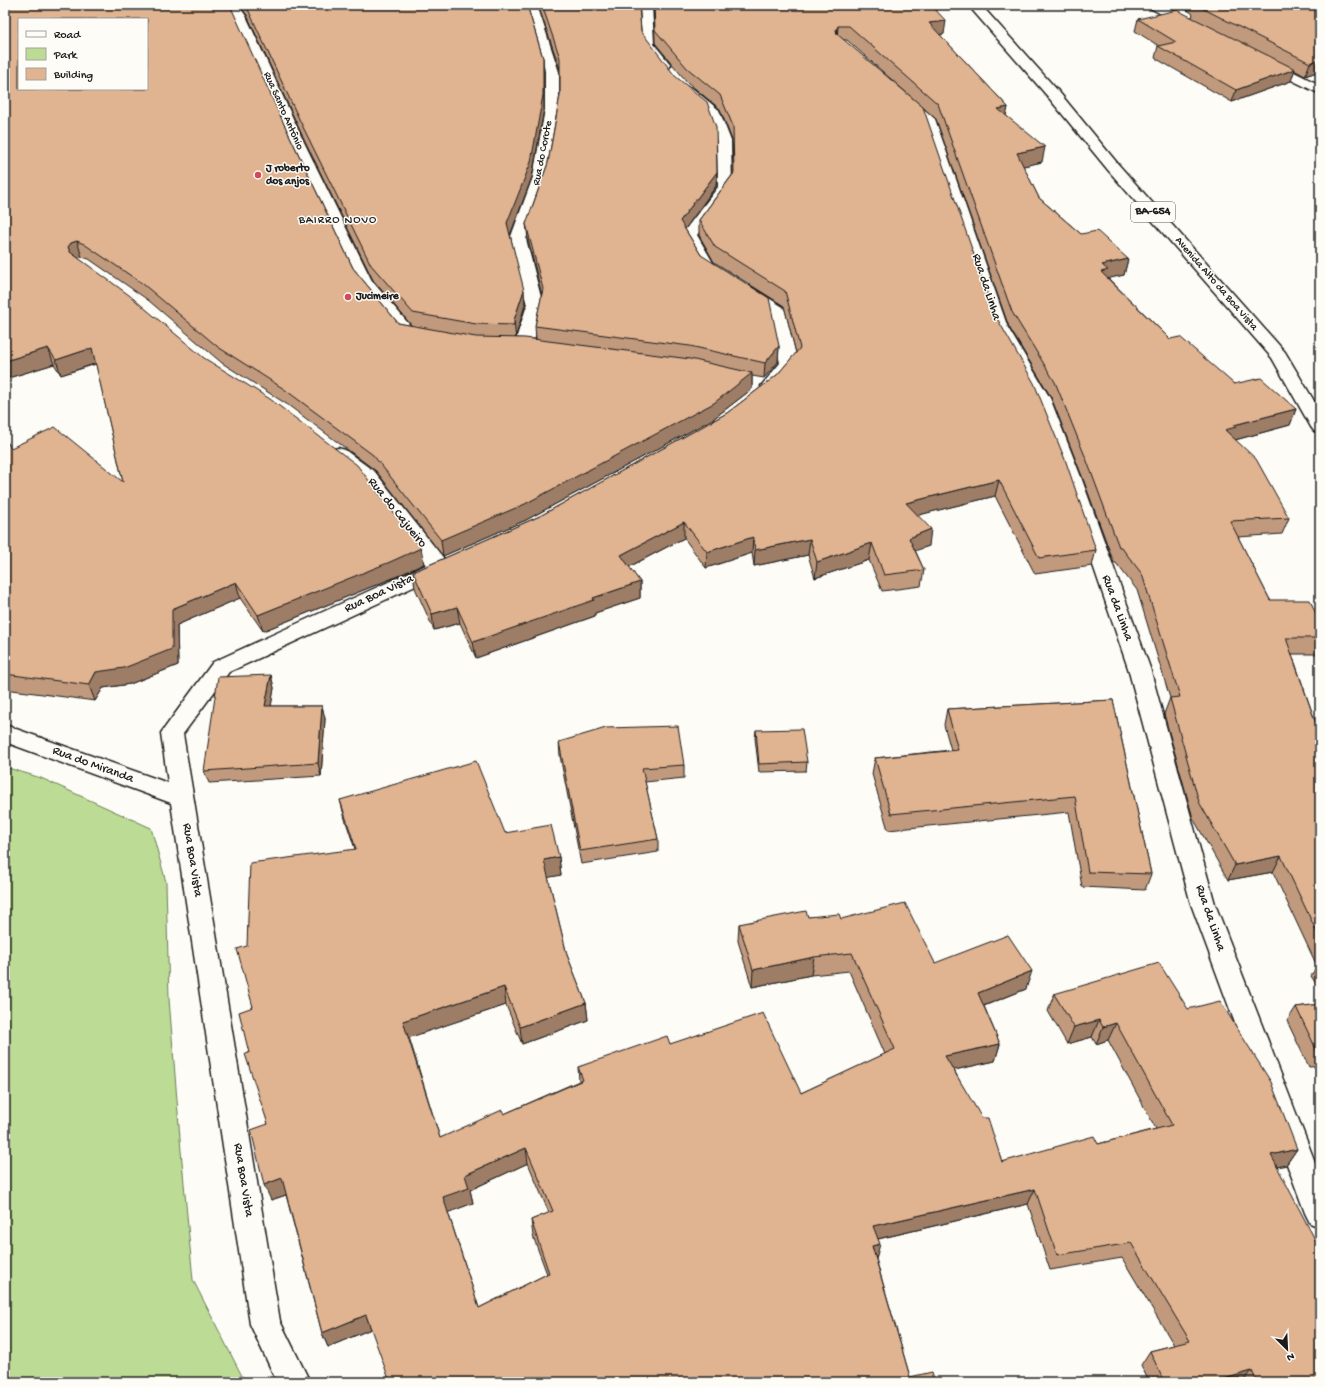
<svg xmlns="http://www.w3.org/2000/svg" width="1325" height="1387" font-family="'Gochi Hand',sans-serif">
	<rect width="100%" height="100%" fill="#fdfcf7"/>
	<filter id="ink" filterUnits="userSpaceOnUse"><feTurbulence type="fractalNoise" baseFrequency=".025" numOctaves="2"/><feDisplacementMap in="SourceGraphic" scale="8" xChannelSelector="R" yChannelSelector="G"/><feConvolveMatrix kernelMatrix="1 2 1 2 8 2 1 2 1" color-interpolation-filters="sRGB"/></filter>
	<g filter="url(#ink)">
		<polygon fill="#bcdc95" stroke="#6c7c58" points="5,767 41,778 151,828 166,882 169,999 181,1151 193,1280 245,1382 5,1382"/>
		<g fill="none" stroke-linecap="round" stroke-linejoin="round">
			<defs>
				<g id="minor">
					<polygon points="225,5 238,5 246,16 301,136 372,281 414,330 430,333 433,337 430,341 424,342 402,338 357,283 287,136 234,17"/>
					<polygon points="525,5 537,5 559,72 559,109 547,177 526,239 543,305 535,336 535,347 532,351 526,352 520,351 517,347 517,336 527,305 510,239 533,177 545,109 545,72"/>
					<polygon points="640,5 652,5 654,44 671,65 669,68 659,68 642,44"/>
					<polygon points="1148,5 1163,5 1198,23 1200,26 1198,29 1190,29 1150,8"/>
					<polygon points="1266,58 1320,85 1320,94 1261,65 1259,62 1261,59"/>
					<polygon points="687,87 692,88 719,110 731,141 732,187 697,235 715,266 713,269 707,271 701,269 681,235 718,187 717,141 708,115 680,91 682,88"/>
					<polygon points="903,94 908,95 935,119 1008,328 1050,398 1081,477 1150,668 1215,904 1320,1175 1320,1227 1310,1223 1305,1213 1191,904 1128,668 1063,477 1032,398 992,328 922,121 896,98 898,95"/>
					<polygon points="745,285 751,287 783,307 785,311 798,363 776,390 770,391 764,390 761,386 780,363 769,313 739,293 737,290 739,287"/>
					<polygon points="338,448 345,450 375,472 445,560 448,561 451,566 446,572 229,672 183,734 280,1321 310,1382 277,1382 250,1324 171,803 5,742 5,725 168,783 161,733 213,662 426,565 361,480 331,458 329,454 331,450"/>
				</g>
				<polygon id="major" points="968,5 981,5 1059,92 1118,164 1285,352 1320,411 1320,433 1314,431 1311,427 1272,358 1108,170 1049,98"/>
			</defs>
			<use href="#minor" stroke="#1c1c1c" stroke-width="3"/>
			<use href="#major" stroke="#1c1c1c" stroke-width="3"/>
			<use href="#minor" fill="#fdfcf7" fill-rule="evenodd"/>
			<use href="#major" fill="#fdfcf7" fill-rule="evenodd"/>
		</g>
		<g fill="#c19a7d" stroke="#1c1c1c" fill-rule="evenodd">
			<polygon points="5,5 283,122 353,268 398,323 412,326 373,280 302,135 247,15 239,5 527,5 543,58 544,72 544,109 532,177 510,234 525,305 516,336 516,338 536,339 535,326 542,295 528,239 526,224 548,163 560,95 560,69 538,5 639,5 641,31 717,172 716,186 685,229 701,255 779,346 778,362 764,378 752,376 752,389 713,419 526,520 443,556 376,471 288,405 222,363 148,300 89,259 82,257 78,258 424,564 393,578 263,631 240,598 177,625 178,665 130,684 103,688 95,701 5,689 5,439 11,448 123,482 96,364 61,375 54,364 5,379"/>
			<polygon points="654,5 931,5 944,34 940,35 1008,107 1006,115 1042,162 1023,166 1039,198 1081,234 1128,259 1124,275 1108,278 1170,339 1234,384 1296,409 1290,425 1235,440 1289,518 1282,534 1238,537 1270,600 1320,623 1320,652 1319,654 1292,654 1320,735 1320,990 1311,976 1317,966 1273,872 1228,880 1193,818 1164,714 1170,698 1137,590 1116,563 1114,563 1082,476 1051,397 1009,327 936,119 847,40 843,40 994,313 1096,550 1092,566 1035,574 995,496 918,515 929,546 915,550 924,570 921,586 882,591 869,560 815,578 808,555 754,566 752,553 706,568 684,538 629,567 640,582 640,598 595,613 595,616 476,658 460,623 434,630 415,588 413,572 540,516 727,413 777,375 796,353 784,306 714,262 699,235 699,220 733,174 732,140 720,109 687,82 655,43"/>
			<polygon points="1180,5 1320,5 1320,71 1305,76 1294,70 1291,81 1232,102 1155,58 1158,46 1159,46 1135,31 1138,19 1192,17 1193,14"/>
			<polygon points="271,675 274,688 271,706 322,706 325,719 321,776 209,783 204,771"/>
			<polygon points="1113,700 1151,874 1145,890 1082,887 1069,812 888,830 872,774 875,758 951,750 944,725 947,709"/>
			<polygon points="756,730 807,762 806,771 759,772 755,738"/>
			<polygon points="559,742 684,765 684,778 645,782 658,839 658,852 581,864 560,756"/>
			<path d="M340,800L505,833L559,857L561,875L548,877L567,955L586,1003L588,1020L522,1044L506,1005L409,1037L440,1138L504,1114L579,1081L578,1067L670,1044L801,1093L885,1054L849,971L811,975L752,987L738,941L739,924L808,917L841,919L935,963L1026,989L984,1006L1000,1044L995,1061L954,1070L1002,1162L1098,1144L1156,1129L1108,1040L1096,1044L1092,1037L1067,1044L1048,1011L1054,994L1188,1009L1297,1149L1286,1165L1277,1167L1320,1382H1149L1141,1365L1150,1351L1174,1345L1122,1258L1050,1270L1028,1204L878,1239L876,1259L910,1377L935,1382L371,1329L328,1347L322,1333L286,1195L271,1200L268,1124L249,1053L253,1007L247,946L355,849L345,819ZM528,1163L549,1213L531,1220L533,1236L547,1274L479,1308L448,1212L473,1203L470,1190Z"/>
			<polygon points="1320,1004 1320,1066 1309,1067 1287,1021 1296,1007"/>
		</g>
		<g fill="#9d7d66" stroke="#1c1c1c">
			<polygon points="946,21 944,34 927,36 929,23"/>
			<polygon points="838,26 837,40 836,30"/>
			<polygon points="543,58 544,72 544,109 532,177 509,238 507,223"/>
			<polygon points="1320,59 1320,71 1305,76 1310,63"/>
			<polygon points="1295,69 1291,81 1232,102 1236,90"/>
			<polygon points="1008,107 1005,121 998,109"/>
			<polygon points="1045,147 1042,162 1014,168 1017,153"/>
			<polygon points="717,172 716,186 680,236 680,221"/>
			<polygon points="77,241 82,257 76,259 73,262 68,247 71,243"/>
			<polygon points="1128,259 1124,275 1106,279 1098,287 1102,265"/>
			<polygon points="524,290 525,305 516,336 516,340 514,320"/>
			<polygon points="779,346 778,362 764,378 765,363"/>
			<polygon points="48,348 54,364 5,379 5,361"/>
			<polygon points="92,348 97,363 61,375 56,360"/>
			<polygon points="752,373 752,389 713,419 526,520 443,556 441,540"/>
			<polygon points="1296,409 1290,425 1231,441 1225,430 1234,425"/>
			<polygon points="999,480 995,496 903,519 906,503"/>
			<polygon points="684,522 684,538 621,571 621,555"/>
			<polygon points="931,529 929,546 906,554 909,538"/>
			<polygon points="753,537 752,553 706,568 707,552"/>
			<polygon points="810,539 808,555 754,566 755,550"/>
			<polygon points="872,543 869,560 815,578 817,562"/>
			<polygon points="421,548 424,564 393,578 263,631 258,615"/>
			<polygon points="236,582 240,598 177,625 178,665 130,684 103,688 95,701 89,685 96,672 172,609"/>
			<polygon points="640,582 640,598 595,613 595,616 476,658 473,642 593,598"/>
			<polygon points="457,607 460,623 434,630 432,614"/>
			<polygon points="271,675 274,688 269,719 265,706"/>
			<polygon points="322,706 325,719 321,776 318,763"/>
			<polygon points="1281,856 1273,872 1228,880 1235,865"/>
			<polygon points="559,857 561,875 546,878 544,860"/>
			<polygon points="814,957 811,975 752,987 753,970"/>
			<polygon points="1032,971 1026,989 973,1010 978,993"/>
			<polygon points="504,987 506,1005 408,1038 403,1021"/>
			<polygon points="586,1003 588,1020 522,1044 520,1027"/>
			<polygon points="1099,1020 1092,1037 1067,1044 1074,1027"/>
			<polygon points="1116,1023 1108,1040 1096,1044 1103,1027"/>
			<polygon points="1000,1044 995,1061 941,1073 945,1056"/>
			<polygon points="526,1148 528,1163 470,1190 473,1203 447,1213 443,1197 465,1175"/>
			<polygon points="1297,1149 1286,1165 1261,1171 1271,1155"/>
			<polygon points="282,1178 289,1194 271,1200 264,1185"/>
			<polygon points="1035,1189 1028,1204 869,1241 873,1226"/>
			<polygon points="880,1244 876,1259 872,1246"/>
			<polygon points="366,1315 371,1329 328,1347 322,1333"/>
			<polygon points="1252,1371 1243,1382 1213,1382"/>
		</g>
		<g fill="#e0b391" stroke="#1c1c1c" fill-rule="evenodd">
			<path d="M5,5H230L283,122L353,268L398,323L476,337L525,338L690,359L752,373L714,403L525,504L441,540L373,455L284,389L218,347L143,284L84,244L77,241L71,243L68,247L70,252L129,295L204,358L270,399L357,465L421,548L390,562L258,615L236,582L172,609V649L124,668L96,672L89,685L5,674V439L11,448L55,427L123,482L92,348L56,360L48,348L5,361ZM19,19H147V89H19Z"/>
			<polygon points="246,5 527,5 543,58 543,95 531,162 507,223 524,290 514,320 514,325 476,324 413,313 371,265 300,121"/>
			<polygon points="542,5 639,5 641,31 675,76 707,102 716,127 717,172 680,221 701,255 769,298 779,346 765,363 690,346 535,326 543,289 526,224 548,163 560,95 560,58"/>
			<polygon points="654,5 931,5 946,21 929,23 1008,107 998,109 1045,147 1017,153 1039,198 1081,234 1097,231 1128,259 1102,265 1108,270 1101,272 1170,339 1180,337 1234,384 1261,378 1296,409 1234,425 1236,427 1225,430 1256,459 1289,518 1230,521 1270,600 1310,600 1320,623 1320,638 1286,638 1320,735 1320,939 1281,856 1235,865 1199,802 1170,698 1180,697 1142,574 1121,547 1119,547 1087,461 1055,382 1012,312 938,104 849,26 838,26 836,30 837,34 923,107 994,313 1034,383 1066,462 1096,550 1039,558 999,480 906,503 931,529 909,538 924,570 884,575 872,543 817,562 810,539 755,550 753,537 707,552 684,522 621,555 640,582 593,598 594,600 473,642 457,607 432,614 413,572 540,516 727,413 777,375 800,348 785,291 715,247 699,220 734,173 733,126 720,95 687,68 655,30"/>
			<polygon points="1196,5 1320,5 1320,59 1310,63"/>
			<polygon points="1177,10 1295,69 1236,90 1158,46 1176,42 1138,19"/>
			<polygon points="271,675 265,706 322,706 318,763 204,771 218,677"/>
			<polygon points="1113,700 1151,874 1088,872 1075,796 891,814 875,758 958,750 947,709"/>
			<polygon points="678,726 684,765 642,768 658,839 580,851 559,742 606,728"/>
			<polygon points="802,729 807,762 759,764 756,730"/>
			<path d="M476,761L505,833L551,825L559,857L544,860L567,955L586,1003L520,1027L504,987L403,1021L440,1138L502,1110L504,1114L583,1080L578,1067L667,1036L670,1044L763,1013L801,1093L895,1049L852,953L814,957L753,970L739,924L806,911L808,917L839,914L841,919L905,903L935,963L1008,935L1032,971L978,993L1000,1044L945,1056L982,1118H988L1002,1162L1094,1136L1098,1144L1172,1125L1116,1023L1103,1027L1099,1020L1074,1027L1054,994L1159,963L1188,1009L1220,1001L1271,1082L1297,1149L1271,1155L1320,1249V1382H1257L1252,1371L1213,1382H1164L1150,1351L1190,1341L1131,1243L1057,1255L1035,1189L873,1226L880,1244L872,1246L910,1377L932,1372L935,1382H390L366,1315L322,1333L282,1178L264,1185L251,1130L268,1124L245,1054L249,1053L239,1012L253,1007L237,949L247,946L250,863L356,849L340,800ZM526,1148L553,1211L531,1220L549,1273L479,1308L443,1197L469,1188L465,1175Z"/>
			<polygon points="1320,1004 1320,1052 1318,1053 1296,1007"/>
		</g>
	</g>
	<g fill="#d1495b" stroke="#fdfcf7" stroke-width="1.5">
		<circle cx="258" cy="175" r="4"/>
		<circle cx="348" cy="297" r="4"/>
	</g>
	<g text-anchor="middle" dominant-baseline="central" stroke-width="3" stroke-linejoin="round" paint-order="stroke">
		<g font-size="11" fill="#1c1c1c" stroke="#fdfcf7">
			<text transform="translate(283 111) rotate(66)">Rua Santo Antônio</text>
			<text transform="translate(543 153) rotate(-79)">Rua do Corote</text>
			<text transform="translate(1216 284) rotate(49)">Avenida Alto da Boa Vista</text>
		</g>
		<g font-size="11" font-weight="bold" fill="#1c1c1c" stroke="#fdfcf7" text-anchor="start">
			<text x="266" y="169">J roberto<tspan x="266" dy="13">dos anjos</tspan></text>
			<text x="356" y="297">Jucimeire</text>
		</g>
		<rect fill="#fdfcf7" stroke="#605f5e" stroke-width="1" x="1131" y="202" width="44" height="20" rx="3"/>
		<g font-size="12" font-weight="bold" fill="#1c1c1c">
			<text x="1153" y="212">BA-654</text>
		</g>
		<g font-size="12" letter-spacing="1" fill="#1c1c1c" stroke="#fdfcf7">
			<text x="338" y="221">BAIRRO NOVO</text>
		</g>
		<g font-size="13" fill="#1c1c1c" stroke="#fdfcf7">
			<text transform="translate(986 287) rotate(72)">Rua da Linha</text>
			<text transform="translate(397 513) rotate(51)">Rua do Cajueiro</text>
			<text transform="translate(379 594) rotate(-25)">Rua Boa Vista</text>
			<text transform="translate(1117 608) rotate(70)">Rua da Linha</text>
			<text transform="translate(93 765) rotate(20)">Rua do Miranda</text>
			<text transform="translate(192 860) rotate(81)">Rua Boa Vista</text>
			<text transform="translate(1210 918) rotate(71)">Rua da Linha</text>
			<text transform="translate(243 1180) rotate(81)">Rua Boa Vista</text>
		</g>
	</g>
	<rect width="1325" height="1387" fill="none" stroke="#fdfcf7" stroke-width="20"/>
	<rect x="10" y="10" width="1305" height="1367" fill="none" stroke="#1c1c1c" stroke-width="1.5" filter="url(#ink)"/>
	<rect x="18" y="18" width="130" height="72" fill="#fdfcf7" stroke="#a3a29f"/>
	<rect x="26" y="31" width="20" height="6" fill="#fdfcf7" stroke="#a3a29f"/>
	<text x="54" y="38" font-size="12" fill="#1c1c1c">Road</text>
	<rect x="26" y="48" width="20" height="12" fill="#bcdc95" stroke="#a3a29f"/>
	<text x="54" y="58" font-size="12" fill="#1c1c1c">Park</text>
	<rect x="26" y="68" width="20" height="12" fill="#e0b391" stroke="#a3a29f"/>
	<text x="54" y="78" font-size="12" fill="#1c1c1c">Building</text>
	<g transform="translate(1287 1349) rotate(156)" stroke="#fdfcf7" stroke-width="3" paint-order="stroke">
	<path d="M0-3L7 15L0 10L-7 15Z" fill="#1c1c1c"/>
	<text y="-6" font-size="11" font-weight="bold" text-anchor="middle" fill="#1c1c1c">N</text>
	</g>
</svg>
